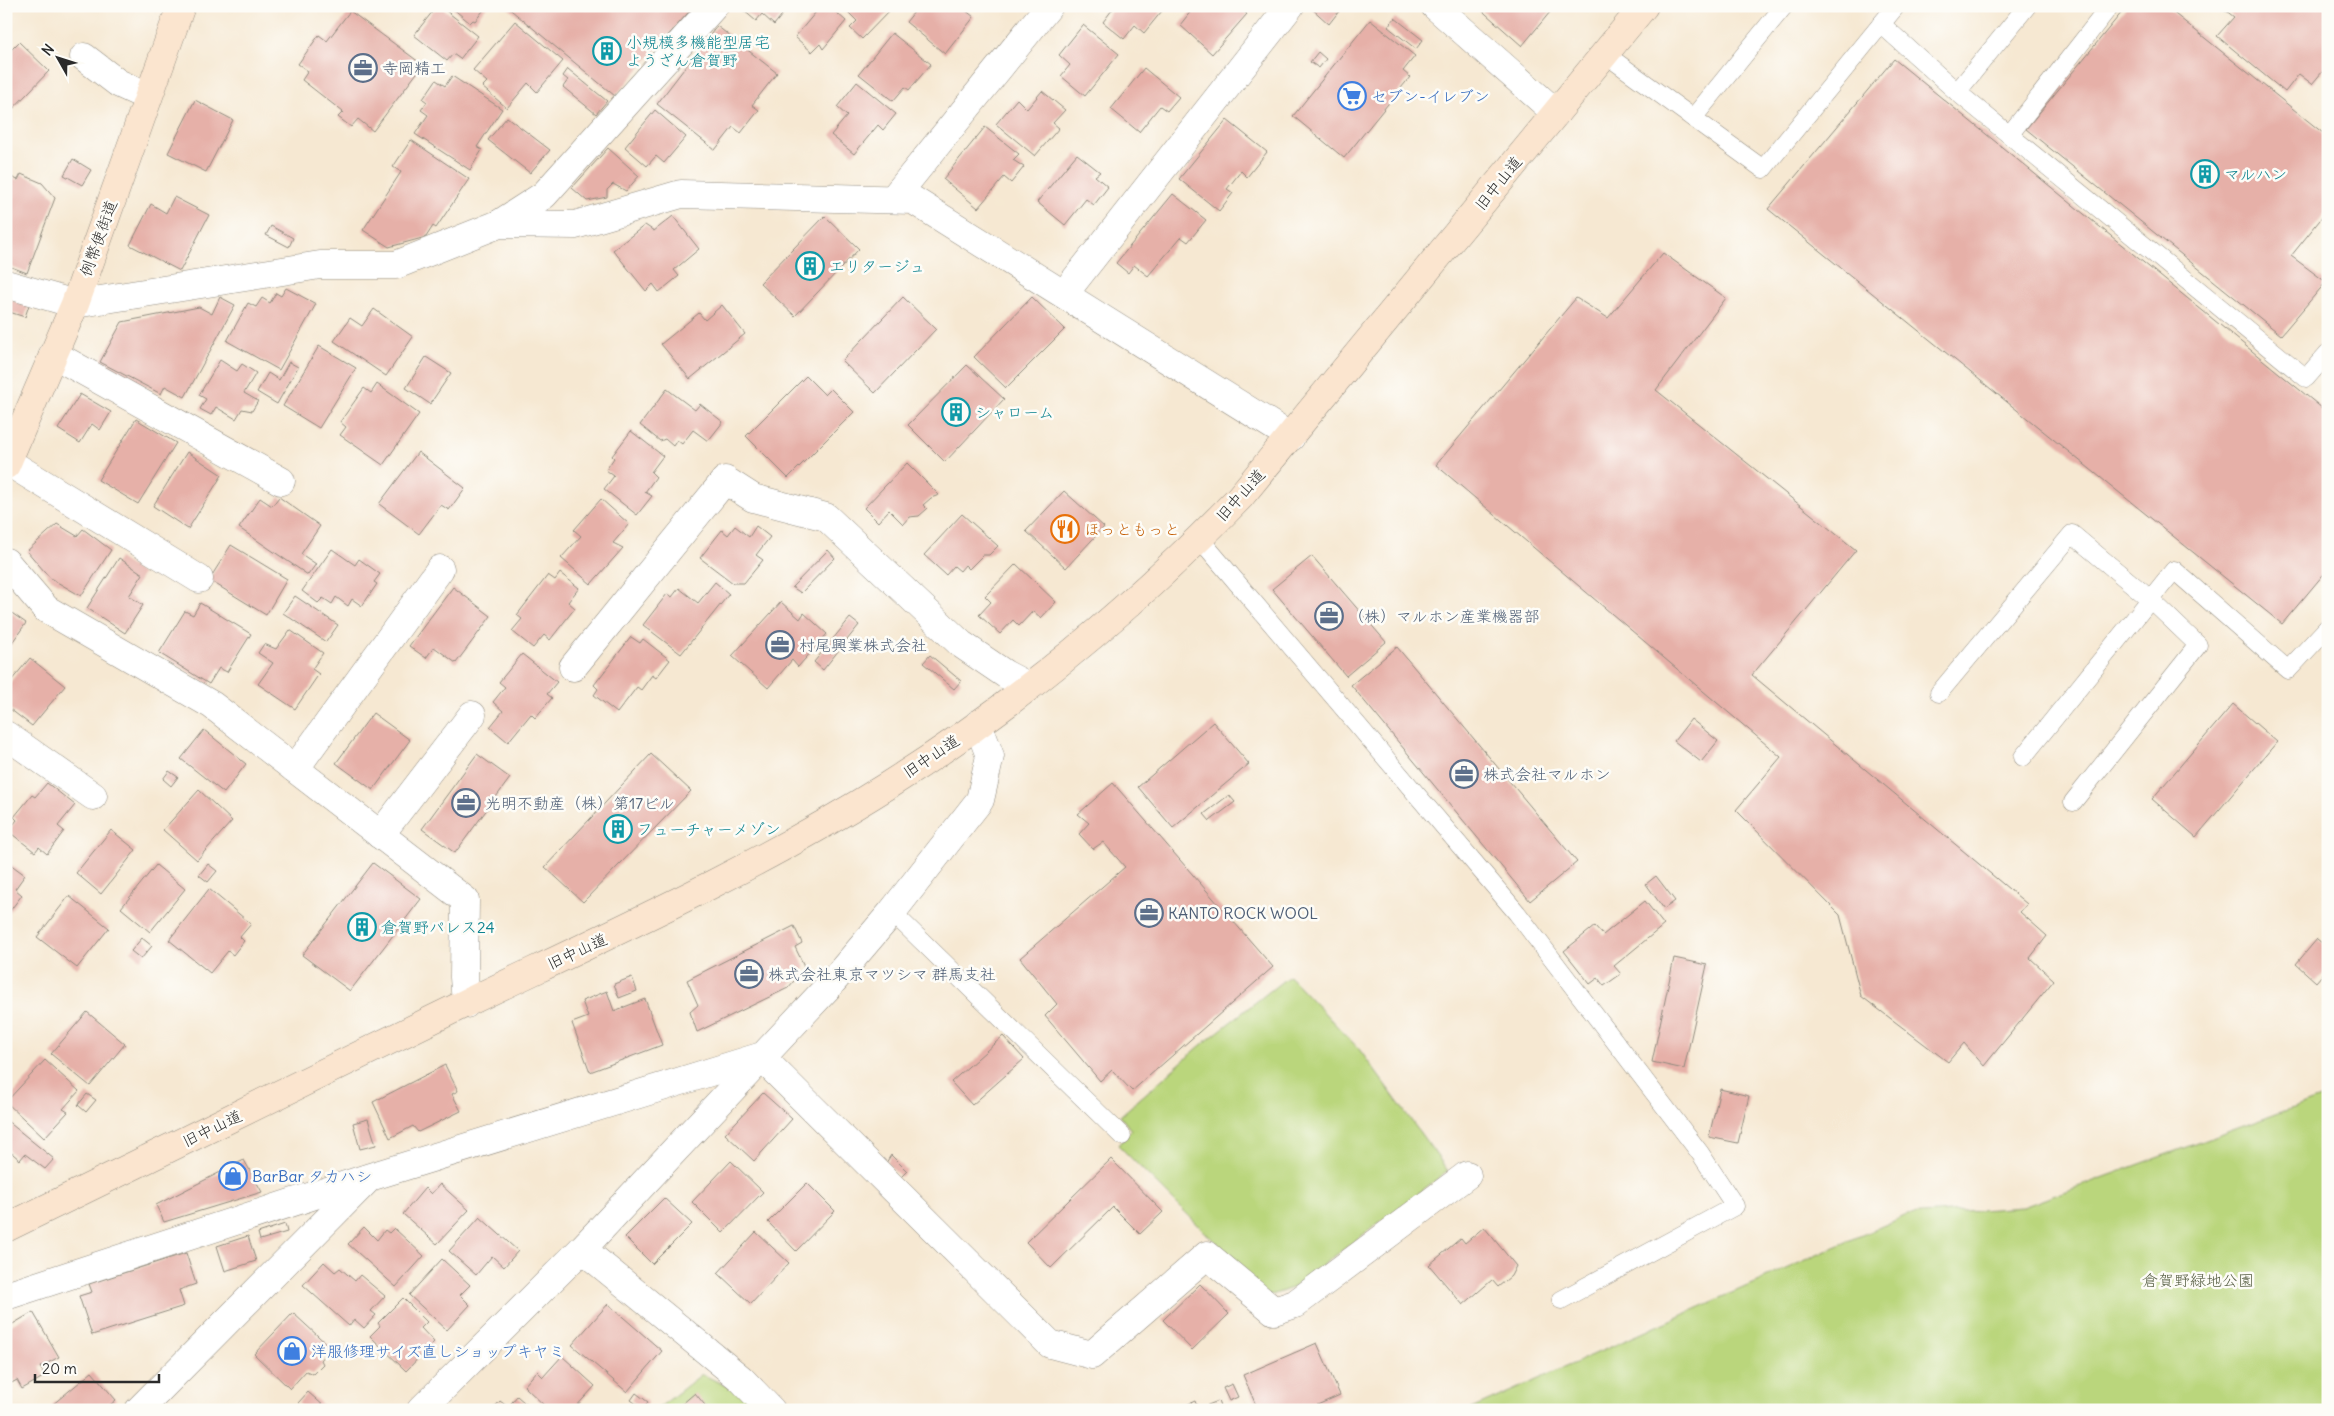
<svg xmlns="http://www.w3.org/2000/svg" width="2334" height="1416" font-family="Delius,'Klee One',sans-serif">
	<rect width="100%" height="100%" fill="#fdfcf7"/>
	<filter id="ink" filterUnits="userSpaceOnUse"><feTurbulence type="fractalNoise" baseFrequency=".02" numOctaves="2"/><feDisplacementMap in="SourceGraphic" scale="10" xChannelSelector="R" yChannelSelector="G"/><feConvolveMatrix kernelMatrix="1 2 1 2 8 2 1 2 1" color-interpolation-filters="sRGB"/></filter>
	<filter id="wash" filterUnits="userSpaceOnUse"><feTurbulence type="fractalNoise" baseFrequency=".0096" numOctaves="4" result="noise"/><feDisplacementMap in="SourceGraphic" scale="20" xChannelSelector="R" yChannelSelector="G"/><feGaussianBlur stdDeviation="1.12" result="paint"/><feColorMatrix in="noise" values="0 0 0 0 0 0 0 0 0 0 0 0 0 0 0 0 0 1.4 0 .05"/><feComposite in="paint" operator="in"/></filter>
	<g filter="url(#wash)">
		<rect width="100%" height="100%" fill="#f6e8d2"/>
		<g fill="#bad67c" stroke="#728054">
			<polygon points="1289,976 1359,1049 1448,1171 1292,1288 1269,1296 1118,1145 1131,1130 1120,1116 1200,1046"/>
			<polygon points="2328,1095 2328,1406 2320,1410 1469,1410 1907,1215 2023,1207"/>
			<polygon points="702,1374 774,1410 656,1410"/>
		</g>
		<g id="blocks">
			<g fill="#e6b0a8">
				<polygon points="437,6 440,6 478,36 460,59 453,54 447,61 414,35"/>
				<polygon points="450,6 487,6 475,21 473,20 470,23"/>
				<polygon points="506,6 694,6 615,96"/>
				<polygon points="744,6 789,6 774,25 762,14 756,21 742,9"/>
				<polygon points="821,6 829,6 846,21 823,49 820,44 812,52 795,37"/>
				<polygon points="842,6 894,6 862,39 850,28 857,21"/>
				<polygon points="919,6 960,6 974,17 945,54 906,22"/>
				<polygon points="1115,6 1166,6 1144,33 1135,25 1124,39 1103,22"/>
				<polygon points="1195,6 1237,6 1247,14 1212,54 1180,25"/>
				<polygon points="1309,6 1343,6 1329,24"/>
				<polygon points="1477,6 1555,6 1522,46"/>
				<polygon points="2127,6 2165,6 2328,137 2328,210 2291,256 2326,282 2281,335 2026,129"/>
				<polygon points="2220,6 2328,6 2328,65 2312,84 2299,74 2285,92 2217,36 2234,17"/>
				<polygon points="350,11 423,65 373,131 358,119 351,127 338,117 343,112 302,80 308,71 298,64 319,35 327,41"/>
				<polygon points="1395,18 1423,40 1416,49 1388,27"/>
				<polygon points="1370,20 1415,56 1403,71 1410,77 1344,158 1293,116"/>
				<polygon points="515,21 563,61 537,92 528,83 507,108 482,87 487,82 473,70"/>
				<polygon points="1083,25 1119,54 1085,96 1061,76 1070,65 1059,55"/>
				<polygon points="717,26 777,73 752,105 759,110 741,133 733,127 715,150 657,104"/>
				<polygon points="892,33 931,64 909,90 905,87 893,101 859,74"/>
				<polygon points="19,42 49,71 6,116 6,55"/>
				<polygon points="1318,52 1326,59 1319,68 1310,62"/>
				<polygon points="1894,59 2328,413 2328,569 2282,624 1768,209"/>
				<polygon points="1144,68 1179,97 1167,111 1160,106 1139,132 1111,109"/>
				<polygon points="568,69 607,101 596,114 563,87 568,80 563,76"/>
				<polygon points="452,76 502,109 477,147 482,150 470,170 415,134 428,115 421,110 427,102 423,99 436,80 445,86"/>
				<polygon points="857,82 896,114 883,130 878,125 854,154 831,135 847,116 837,107"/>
				<polygon points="1042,91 1065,110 1053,123 1059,128 1035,156 996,124 1017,99 1027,109"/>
				<polygon points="195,100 233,120 206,172 168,153"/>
				<polygon points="655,110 686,137 664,163 656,156 647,166 625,147"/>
				<polygon points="507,117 550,150 530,173 488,140"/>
				<polygon points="1227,120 1267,152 1247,177 1241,171 1227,189 1233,193 1219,211 1179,179"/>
				<polygon points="985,127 1019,154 1013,160 1024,167 1011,183 1004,177 978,208 943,179"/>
				<polygon points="411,140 469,179 436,228 433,226 426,237 389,247 363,230 401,172 393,167"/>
				<polygon points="608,148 639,176 626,191 613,184 607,190 607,197 587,201 572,188"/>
				<polygon points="1077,154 1100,172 1095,176 1108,187 1094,205 1086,199 1065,225 1037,202"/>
				<polygon points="73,159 91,170 82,185 64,175"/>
				<polygon points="21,174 42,183 55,198 27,273 6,265 6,175 18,180"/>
				<polygon points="1173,194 1206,220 1188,242 1181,237 1148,276 1134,265 1128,273 1116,263"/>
				<polygon points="174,197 209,215 180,271 130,245 151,204 166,213"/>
				<polygon points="673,216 699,249 674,270 679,276 659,292 653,284 646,291 613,250 645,225 654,231"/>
				<polygon points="825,216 859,249 795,316 760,283"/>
				<polygon points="271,226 293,238 289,247 266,235"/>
				<polygon points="1663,253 1726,298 1656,390 1856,550 1752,675 2027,904 2020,912 2047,936 2030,958 2054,980 1984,1066 1964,1043 1948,1062 1861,996 1840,915 1736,810 1781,757 1436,465 1576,298 1608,318"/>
				<polygon points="286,288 316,304 279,370 227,341 248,303 256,307 262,298 270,303 276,293 281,296"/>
				<polygon points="220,297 235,305 185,397 165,386 161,394 100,362 122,322 199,307 212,314"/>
				<polygon points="903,297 936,329 875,393 842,361"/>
				<polygon points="1032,297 1065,329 1006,388 974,357"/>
				<polygon points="6,298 29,305 25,317 6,311"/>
				<polygon points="722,305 745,334 690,379 661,344 699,313 705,320"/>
				<polygon points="374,309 413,337 386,376 334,341 350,318 362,326"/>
				<polygon points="319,346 356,368 319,428 283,406"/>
				<polygon points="426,357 451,373 430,404 406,388"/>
				<polygon points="220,360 237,371 242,364 256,373 244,393 258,401 252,411 242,409 236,419 216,407 211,415 200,409 206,399 199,395"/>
				<polygon points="289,362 298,367 277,404 257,392 268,373 279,380"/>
				<polygon points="967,365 1004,399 945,462 908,425"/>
				<polygon points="806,376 825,395 831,389 854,412 788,478 746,436"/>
				<polygon points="377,384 419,414 383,465 340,435 346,427 340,422 364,388 371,393"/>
				<polygon points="667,389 695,410 700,404 723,422 708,441 693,430 682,444 677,440 673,446 665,439 660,441 640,425"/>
				<polygon points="80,394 111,412 100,430 92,424 80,443 58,429"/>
				<polygon points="136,419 176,443 138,504 98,480"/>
				<polygon points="631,431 663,456 651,472 656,477 645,492 652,496 637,515 604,489 614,476 606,470 614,458 612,456"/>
				<polygon points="187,452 222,475 188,529 153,506"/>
				<polygon points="418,452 465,488 449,510 441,505 419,534 379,504"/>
				<polygon points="907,463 939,495 931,498 923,505 927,509 919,516 909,517 903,524 889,510 878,522 864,508"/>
				<polygon points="1064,491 1104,527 1066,568 1026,531"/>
				<polygon points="279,497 320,526 301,554 316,564 308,575 239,528 260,498 272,506"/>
				<polygon points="601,499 629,524 613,543 623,548 591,584 561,558 581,536 574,530"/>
				<polygon points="962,514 998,546 989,555 983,555 969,569 965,565 960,571 954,566 946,575 924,555"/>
				<polygon points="57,524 77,536 83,529 111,550 81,596 50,578 27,551"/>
				<polygon points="735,526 749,537 756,526 770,537 756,555 763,560 744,583 733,583 700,558 722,530 728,535"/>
				<polygon points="231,545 287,579 266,615 209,580"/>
				<polygon points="332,549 355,565 359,559 380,574 374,582 377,584 362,606 352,599 348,606 336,597 332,604 323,598 318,603 302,591"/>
				<polygon points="828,550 835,558 801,593 792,587"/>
				<polygon points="1312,556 1386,642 1346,676 1272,589"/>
				<polygon points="119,558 143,574 129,596 143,605 125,633 87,608"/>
				<polygon points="1016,564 1056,602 1041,618 1033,611 1019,626 1013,620 1000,634 979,615 991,602 985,596"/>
				<polygon points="560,573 579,588 568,602 575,608 550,640 544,635 533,648 512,631 522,619 517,615 548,575 555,580"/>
				<polygon points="715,582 729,594 681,654 643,625 667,594 672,597 679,588 698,603"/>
				<polygon points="453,587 491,616 456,663 434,647 426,658 409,646"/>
				<polygon points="295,596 338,625 326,642 283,613"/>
				<polygon points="781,602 800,619 804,613 827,634 798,667 792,660 768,688 732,656"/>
				<polygon points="200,603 251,634 227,672 219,668 209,684 159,653 185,611 193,615"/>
				<polygon points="6,609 26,623 6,651"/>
				<polygon points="850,618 859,625 823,670 814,662"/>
				<polygon points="290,630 323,653 312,669 319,674 295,709 258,684 273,663 258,653 264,644 276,649"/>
				<polygon points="631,637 640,643 643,639 670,660 656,678 652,675 641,690 637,687 617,713 594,695 598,689 594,685"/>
				<polygon points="1397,647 1577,862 1530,901 1351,685"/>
				<polygon points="522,654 557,682 547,694 552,698 535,718 531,714 508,742 490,727 503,711 493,702 505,687 499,682"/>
				<polygon points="930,655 961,681 954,689 923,663"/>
				<polygon points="30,658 65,686 32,726 6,706 6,687"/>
				<polygon points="2233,704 2277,742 2196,837 2152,799"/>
				<polygon points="373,713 410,740 373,790 336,763"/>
				<polygon points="1691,719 1718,741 1701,762 1674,741"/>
				<polygon points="1213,722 1249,764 1173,828 1138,787"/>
				<polygon points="204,730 246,764 224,793 181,759"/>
				<polygon points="477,754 510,778 455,853 422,829"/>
				<polygon points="651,754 691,791 583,902 545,867"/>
				<polygon points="169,771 178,777 171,786 163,779"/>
				<polygon points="47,783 75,805 58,826 64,831 47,854 39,847 35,852 8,831 17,820 14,817 32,795 35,797"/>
				<polygon points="1113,783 1273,967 1132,1091 1112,1070 1100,1081 1045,1016 1057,1004 1020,958 1125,867 1103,842 1093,849 1079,834 1089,823 1078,814"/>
				<polygon points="199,790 232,821 197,860 163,830"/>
				<polygon points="1229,795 1235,802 1210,821 1204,814"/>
				<polygon points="111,830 136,850 101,894 76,873"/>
				<polygon points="6,861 25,875 15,889 22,895 6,916"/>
				<polygon points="373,863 421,899 350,991 302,955"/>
				<polygon points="208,864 217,871 208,882 199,875"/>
				<polygon points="156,865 185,889 150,932 121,908"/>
				<polygon points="1656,876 1675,901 1664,909 1646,884"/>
				<polygon points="209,889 251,924 240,937 244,941 233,955 228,951 210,973 169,940"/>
				<polygon points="69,896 109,928 77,968 37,937"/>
				<polygon points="1645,901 1664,925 1614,966 1621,974 1604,986 1598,978 1590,984 1564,951 1595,926 1603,935"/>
				<polygon points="794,926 802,943 795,947 805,968 788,988 697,1032 690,1012 698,1005 687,980"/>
				<polygon points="142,938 152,946 141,959 131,951"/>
				<polygon points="2317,939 2328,948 2328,968 2316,982 2296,964"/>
				<polygon points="1674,958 1707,965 1684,1069 1652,1062"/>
				<polygon points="632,977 637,991 619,998 614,984"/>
				<polygon points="607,991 614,1011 645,999 662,1045 590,1072 572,1023 588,1017 582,1001"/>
				<polygon points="87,1012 125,1044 90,1086 51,1054"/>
				<polygon points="1003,1036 1024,1059 972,1105 951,1082"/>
				<polygon points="45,1060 79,1091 63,1109 68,1112 44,1138 6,1102"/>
				<polygon points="445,1065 458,1091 452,1094 461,1111 418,1132 413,1126 390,1138 373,1102"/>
				<polygon points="1720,1089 1749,1096 1738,1143 1709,1137"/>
				<polygon points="763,1093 792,1119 754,1161 725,1134"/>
				<polygon points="87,1094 96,1100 86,1112 78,1105"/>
				<polygon points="368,1119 376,1145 360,1149 353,1123"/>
				<polygon points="6,1120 54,1159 45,1169 25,1154 20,1160 6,1148"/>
				<polygon points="891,1155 907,1171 901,1177 886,1163"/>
				<polygon points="1111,1159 1163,1212 1140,1234 1113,1207 1051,1268 1026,1242"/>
				<polygon points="244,1160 262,1192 164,1222 156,1205"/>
				<polygon points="731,1161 763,1192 723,1233 692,1202"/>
				<polygon points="807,1183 835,1211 796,1251 768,1222"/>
				<polygon points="440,1184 469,1210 437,1244 403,1214 425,1188 431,1194"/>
				<polygon points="664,1198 692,1224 652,1264 625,1237"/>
				<polygon points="480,1217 518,1251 504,1267 492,1256 476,1275 449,1251"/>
				<polygon points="285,1224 287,1232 260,1240 258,1233"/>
				<polygon points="364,1227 377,1240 385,1230 389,1233 394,1228 424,1256 396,1287 348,1244"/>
				<polygon points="1484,1227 1516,1266 1511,1276 1498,1287 1492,1280 1463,1305 1429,1265 1461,1238 1465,1243"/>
				<polygon points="756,1232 789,1263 751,1304 718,1273"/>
				<polygon points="248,1236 256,1261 225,1271 217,1246"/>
				<polygon points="186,1253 196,1284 179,1290 184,1306 92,1335 79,1296 92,1292 89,1284"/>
				<polygon points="442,1259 470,1285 460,1295 470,1305 447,1330 409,1295"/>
				<polygon points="324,1262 335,1272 340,1268 355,1281 360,1275 385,1296 371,1311 376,1315 364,1328 354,1319 349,1326 303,1285"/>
				<polygon points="1200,1284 1229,1314 1192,1350 1163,1320"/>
				<polygon points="403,1298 427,1322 421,1328 434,1342 406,1371 370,1336 380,1326 378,1323"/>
				<polygon points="608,1304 662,1351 627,1392 572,1345"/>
				<polygon points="33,1312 59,1357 40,1367 45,1376 22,1389 17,1380 6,1386 6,1328"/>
				<polygon points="293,1313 331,1348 321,1360 323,1364 313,1374 306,1371 290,1389 254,1354"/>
				<polygon points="1317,1343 1340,1395 1306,1410 1258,1410 1243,1375"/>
				<polygon points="562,1356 595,1386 573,1410 549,1410 524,1386 537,1371 543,1377"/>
				<polygon points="92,1372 116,1400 104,1410 56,1410 52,1405"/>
				<polygon points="1232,1384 1238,1397 1229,1401 1223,1388"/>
				<polygon points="308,1392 325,1407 322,1410 306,1410 298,1403"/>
				<polygon points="636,1393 648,1402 643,1409 631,1400"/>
				<polygon points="695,1393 709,1410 675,1410"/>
				<polygon points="517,1396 533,1410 492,1410 500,1401 508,1407"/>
				<polygon points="1195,1401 1198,1409 1218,1401 1221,1410 1175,1410"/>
			</g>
		</g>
	</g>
	<g filter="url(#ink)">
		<use href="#blocks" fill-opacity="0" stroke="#908a7e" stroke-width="1"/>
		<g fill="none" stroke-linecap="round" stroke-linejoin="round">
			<defs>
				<g id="service">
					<polyline points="2027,6 1957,92 2306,378 2328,353"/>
					<polyline points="1881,24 1957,92"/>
					<polyline points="1605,54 1693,118 1784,6"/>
					<polyline points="1693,118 1763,169 1896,6"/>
					<polyline points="2010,134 2110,6"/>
					<polyline points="1200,539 1517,913 1700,1153 1735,1206 1561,1300"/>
					<polyline points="1939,693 2072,534 2150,599 2198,645 2073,802"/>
					<polyline points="2023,757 2174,570 2288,670 2328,627"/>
					<polyline points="892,912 1122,1136"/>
				</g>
				<g id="minor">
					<polyline points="1435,6 1556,113"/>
					<polyline points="84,57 118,83 148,97"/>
					<polyline points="893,199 1049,6"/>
					<polyline points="499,224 544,195 714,6"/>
					<polyline points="6,284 75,304 320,265 396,265 499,224 575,225 681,194 913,200 1291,437"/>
					<polyline points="1064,294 1290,6"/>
					<polyline points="53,354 281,481"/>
					<polyline points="8,462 199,579"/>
					<polyline points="6,562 46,609 212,705 465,900 464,977 466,1004"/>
					<polyline points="573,667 725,480 753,498 826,517 961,644 1005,674 1028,686"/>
					<polyline points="6,735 93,796"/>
					<polyline points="295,769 440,569"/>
					<polyline points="380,835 472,715"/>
					<polyline points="761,1057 1050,1344 1092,1355 1207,1255 1274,1311 1295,1304 1467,1175"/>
					<polyline points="582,1249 741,1379 771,1410"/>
					<polyline points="6,1296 370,1177 759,1057"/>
					<polyline points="139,1410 367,1180"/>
					<polyline points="421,1410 582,1249 827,988 892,912 980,800 990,756 978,724"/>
				</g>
				<g id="secondary">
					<polyline points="6,465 75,304 181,6"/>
					<path d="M6,1228C158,1154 310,1079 462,1005C606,936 752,871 887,786C1016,705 1135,606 1240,497L1644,6"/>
				</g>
			</defs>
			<use href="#service" stroke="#908a7e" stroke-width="19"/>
			<use href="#minor" stroke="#908a7e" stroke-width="29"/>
			<use href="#secondary" stroke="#908a7e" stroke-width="29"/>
			<use href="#service" stroke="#fff" stroke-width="18"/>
			<use href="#minor" stroke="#fff" stroke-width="28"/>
			<use href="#secondary" stroke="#fbe5cf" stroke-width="28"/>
		</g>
	</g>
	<defs>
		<symbol id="building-ring" viewBox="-11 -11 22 22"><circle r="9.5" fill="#fdfcf7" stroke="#0f9aa8" stroke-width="1.5"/><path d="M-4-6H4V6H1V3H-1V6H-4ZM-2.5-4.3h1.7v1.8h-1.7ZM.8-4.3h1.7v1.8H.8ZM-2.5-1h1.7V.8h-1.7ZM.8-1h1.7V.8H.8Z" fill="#0f9aa8"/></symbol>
		<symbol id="office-ring" viewBox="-11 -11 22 22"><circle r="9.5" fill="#fdfcf7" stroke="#5c6f8a" stroke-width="1.5"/><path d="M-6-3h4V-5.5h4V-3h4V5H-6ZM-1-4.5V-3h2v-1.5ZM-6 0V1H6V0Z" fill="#5c6f8a"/></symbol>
		<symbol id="supermarket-ring" viewBox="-11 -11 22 22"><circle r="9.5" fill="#fdfcf7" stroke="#3f7fe0" stroke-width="1.5"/><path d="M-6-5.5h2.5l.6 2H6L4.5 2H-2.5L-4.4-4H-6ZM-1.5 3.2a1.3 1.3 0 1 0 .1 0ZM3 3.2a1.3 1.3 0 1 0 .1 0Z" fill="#3f7fe0"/></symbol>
		<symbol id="restaurant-ring" viewBox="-11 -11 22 22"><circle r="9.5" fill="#fdfcf7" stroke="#e8710a" stroke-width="1.5"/><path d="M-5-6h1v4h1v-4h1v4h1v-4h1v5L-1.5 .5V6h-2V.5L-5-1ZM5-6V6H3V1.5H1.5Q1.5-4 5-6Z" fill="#e8710a"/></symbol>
		<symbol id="shop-ring" viewBox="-11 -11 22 22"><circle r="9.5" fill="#fdfcf7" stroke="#3f7fe0" stroke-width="1.5"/><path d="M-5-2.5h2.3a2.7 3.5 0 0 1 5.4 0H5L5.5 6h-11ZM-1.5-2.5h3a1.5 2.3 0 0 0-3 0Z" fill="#3f7fe0"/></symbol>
	</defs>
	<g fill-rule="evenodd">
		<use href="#building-ring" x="591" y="35" width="32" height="32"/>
		<use href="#office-ring" x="347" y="52" width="32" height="32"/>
		<use href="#supermarket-ring" x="1336" y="80" width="32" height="32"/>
		<use href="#building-ring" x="2189" y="158" width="32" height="32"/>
		<use href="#building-ring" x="794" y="250" width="32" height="32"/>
		<use href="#building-ring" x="940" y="396" width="32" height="32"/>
		<use href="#restaurant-ring" x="1049" y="513" width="32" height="32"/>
		<use href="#office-ring" x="1313" y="600" width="32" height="32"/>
		<use href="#office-ring" x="764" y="629" width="32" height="32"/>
		<use href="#office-ring" x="1448" y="758" width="32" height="32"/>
		<use href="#office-ring" x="450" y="787" width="32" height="32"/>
		<use href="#building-ring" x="602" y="813" width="32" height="32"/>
		<use href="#office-ring" x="1133" y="897" width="32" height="32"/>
		<use href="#building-ring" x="346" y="911" width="32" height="32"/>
		<use href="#office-ring" x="733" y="958" width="32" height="32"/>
		<use href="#shop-ring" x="217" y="1160" width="32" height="32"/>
		<use href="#shop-ring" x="276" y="1335" width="32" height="32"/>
	</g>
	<g text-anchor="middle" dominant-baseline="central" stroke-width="5" stroke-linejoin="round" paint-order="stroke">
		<g font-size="16" fill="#0d838f" stroke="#fdfcf7" text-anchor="start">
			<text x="626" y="42">小規模多機能型居宅<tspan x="626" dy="18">ようざん倉賀野</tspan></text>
			<text x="2224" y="174">マルハン</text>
			<text x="829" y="266">エリタージュ</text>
			<text x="975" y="412">シャローム</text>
			<text x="637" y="829">フューチャーメゾン</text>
			<text x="381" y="927">倉賀野パレス24</text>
		</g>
		<g font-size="16" fill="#4e5e75" stroke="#fdfcf7" text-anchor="start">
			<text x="382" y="68">寺岡精工</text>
			<text x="1348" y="616">（株）マルホン産業機器部</text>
			<text x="799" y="645">村尾興業株式会社</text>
			<text x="1483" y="774">株式会社マルホン</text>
			<text x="485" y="803">光明不動産（株）第17ビル</text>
			<text x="1168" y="913">KANTO ROCK WOOL</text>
			<text x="768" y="974">株式会社東京マツシマ 群馬支社</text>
		</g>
		<g font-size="16" fill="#366cbe" stroke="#fdfcf7" text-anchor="start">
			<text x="1371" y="96">セブン-イレブン</text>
			<text x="252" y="1176">BarBar タカハシ</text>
			<text x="311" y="1351">洋服修理サイズ直しショップキヤミ</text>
		</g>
		<g font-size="16" fill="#2b2b2b" stroke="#fdfcf7">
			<text transform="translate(1498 183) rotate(-51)">旧中山道</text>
			<text transform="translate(98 238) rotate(-70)">例幣使街道</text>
			<text transform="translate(1240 495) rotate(-48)">旧中山道</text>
			<text transform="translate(931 756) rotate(-34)">旧中山道</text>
			<text transform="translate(577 951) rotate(-25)">旧中山道</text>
			<text transform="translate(212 1128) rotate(-26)">旧中山道</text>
		</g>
		<g font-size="16" fill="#c56008" stroke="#fdfcf7" text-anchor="start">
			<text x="1084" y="529">ほっともっと</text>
		</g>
		<g font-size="16" fill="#565e43" stroke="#fdfcf7">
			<text x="2198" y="1280">倉賀野緑地公園</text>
		</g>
	</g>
	<rect width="2334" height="1416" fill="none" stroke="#fdfcf7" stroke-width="25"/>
	<g transform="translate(58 58) rotate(309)" stroke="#fdfcf7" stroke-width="4" paint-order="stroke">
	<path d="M0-4L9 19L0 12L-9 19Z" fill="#2b2b2b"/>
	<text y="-8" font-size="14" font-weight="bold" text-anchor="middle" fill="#2b2b2b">N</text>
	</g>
	<path d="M35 1374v8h124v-8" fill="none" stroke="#2b2b2b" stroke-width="2.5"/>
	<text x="42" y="1374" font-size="15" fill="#2b2b2b" stroke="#fdfcf7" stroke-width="4" paint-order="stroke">20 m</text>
</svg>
